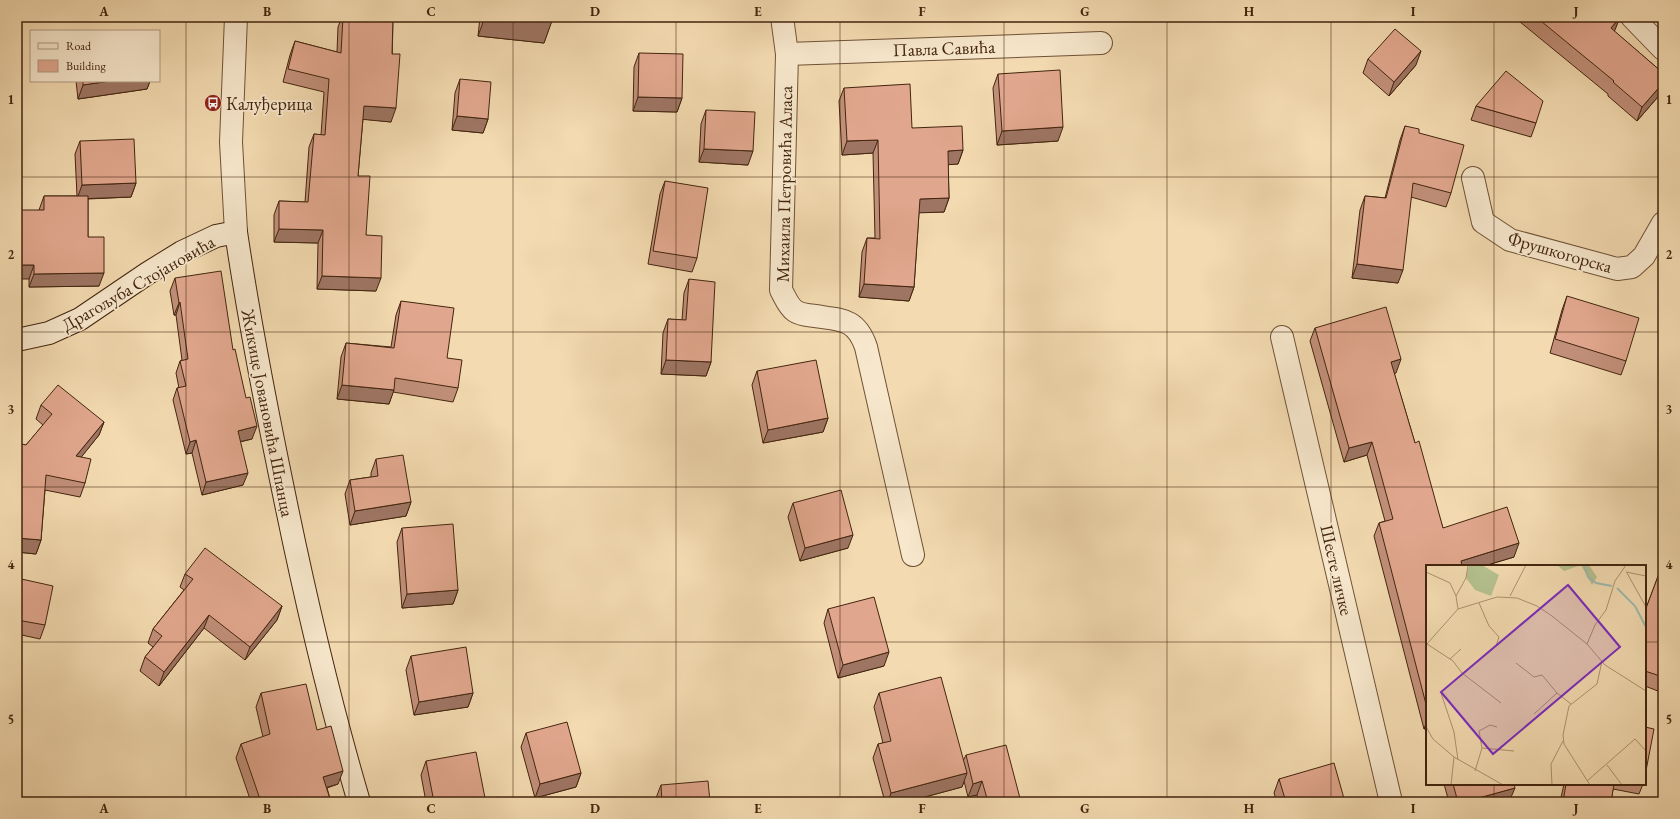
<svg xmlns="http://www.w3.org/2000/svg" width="1680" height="819" font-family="'EB Garamond',serif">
	<rect width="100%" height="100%" fill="#f3dab0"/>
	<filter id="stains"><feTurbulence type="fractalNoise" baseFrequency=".005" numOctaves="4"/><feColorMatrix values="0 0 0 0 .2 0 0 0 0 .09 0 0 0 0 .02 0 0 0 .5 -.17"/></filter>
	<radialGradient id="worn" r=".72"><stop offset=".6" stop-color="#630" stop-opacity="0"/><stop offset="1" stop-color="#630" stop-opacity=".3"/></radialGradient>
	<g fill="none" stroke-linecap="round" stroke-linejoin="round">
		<defs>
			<g id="street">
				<path d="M782,17L787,54L781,290C785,297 788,306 795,311C801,315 808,315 815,316C841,320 856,318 866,347L913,555"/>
				<polyline points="1632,17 1663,49"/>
				<polyline points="787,54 1101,43"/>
				<polyline points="1473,178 1483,222 1510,240 1617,269 1632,267 1644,256 1663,223"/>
				<polyline points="236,232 231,142 236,17"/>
				<polyline points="1282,337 1391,802"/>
			</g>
			<path id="secondary" d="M17,340L49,333L80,319L148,273L182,252L216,236L236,232C249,320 266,407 284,494C305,597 329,700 359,802"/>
		</defs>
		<use href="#street" stroke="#6f5236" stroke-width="24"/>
		<use href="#secondary" stroke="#43250e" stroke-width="24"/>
		<use href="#street" stroke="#f7e7cc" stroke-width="22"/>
		<use href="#secondary" stroke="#f7e7cc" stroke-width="22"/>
	</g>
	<g fill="#c2907a" stroke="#43250e">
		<polygon points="342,17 393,17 391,122 363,119 358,176 366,235 376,291 317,289 318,243 274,242 274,215 279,201 305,202 309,147 314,134 321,135 324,92 283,82 290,55 295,41 337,52 338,27"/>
		<polygon points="480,17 553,17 544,43 478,36"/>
		<polygon points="1514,17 1620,17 1614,31 1663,73 1663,91 1637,121 1608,96 1608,94"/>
		<polygon points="639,53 682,98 677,112 633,111 634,67"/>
		<polygon points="1368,59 1416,65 1389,96 1363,73"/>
		<polygon points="998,74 1058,141 997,145 993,88"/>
		<polygon points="460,79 488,119 483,133 452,130 455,93"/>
		<polygon points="76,81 150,81 147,89 78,99"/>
		<polygon points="844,88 912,128 963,150 958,164 948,164 949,198 944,212 919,212 914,287 909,301 859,297 862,252 867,238 875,238 873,153 842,155 839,101"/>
		<polygon points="1476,106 1536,123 1531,137 1471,120"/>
		<polygon points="706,110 748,165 699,162 701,124"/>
		<polygon points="1405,126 1419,133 1451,193 1446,207 1411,197 1398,283 1352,278 1360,210 1365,196 1385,198 1400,140"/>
		<polygon points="80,141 136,183 131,197 88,199 88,237 99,286 29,287 29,279 39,210 44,196 77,196 75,154"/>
		<polygon points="665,181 697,258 692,272 648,264 660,194"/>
		<polygon points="175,278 233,350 252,439 240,442 243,485 202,495 192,453 186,454 173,400 177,388 179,388 176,373 180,361 182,360 176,315 174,315 170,291"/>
		<polygon points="689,279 711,362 706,376 661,374 663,333 668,319 682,320 684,293"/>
		<polygon points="1567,296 1626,361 1621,375 1550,353 1562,310"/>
		<polygon points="401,301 447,358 458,388 453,402 393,392 389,404 337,399 341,357 346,343 391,347 396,315"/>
		<polygon points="1315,328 1396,373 1394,373 1415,443 1443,528 1514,557 1484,566 1427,566 1427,728 1424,729 1374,536 1379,523 1385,521 1367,455 1344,462 1310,341"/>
		<polygon points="757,371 828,418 823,432 763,443 752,385"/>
		<polygon points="41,405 104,422 99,435 81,457 85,483 80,497 45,490 41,540 36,554 17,552 17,445 26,445 43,425 36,419"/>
		<polygon points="376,459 411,502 406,516 350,525 345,494 350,480 371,477 371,473"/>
		<polygon points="793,503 848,548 800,561 788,517"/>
		<polygon points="402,528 458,590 453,604 402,608 397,542"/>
		<polygon points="1663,563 1663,693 1645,686 1645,611"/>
		<polygon points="185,574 282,606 277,620 245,660 204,628 159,686 140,671 145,657 153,647 148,643 153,629 184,590 180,587"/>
		<polygon points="17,578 45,625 40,639 17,634"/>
		<polygon points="828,609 884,666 838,678 824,623"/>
		<polygon points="411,656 473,693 468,707 414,715 406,670"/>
		<polygon points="261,693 317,730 338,784 327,788 331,802 251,802 236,758 241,744 263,737 256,707"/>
		<polygon points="879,693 963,761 966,755 1021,802 979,802 977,795 968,797 964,781 962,787 906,802 885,802 873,758 878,744 883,743 874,707"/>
		<polygon points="526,733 581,773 576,787 535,798 521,747"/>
		<polygon points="426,761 485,798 484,802 426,802 421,775"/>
		<polygon points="1279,779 1345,802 1277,802 1274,793"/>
		<polygon points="1444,784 1514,784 1509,802 1449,802"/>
		<polygon points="1564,784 1643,784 1639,794 1613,789 1611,802 1560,802"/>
		<polygon points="661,785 710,802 656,802 656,798"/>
	</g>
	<g fill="#9e7563" stroke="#43250e">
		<polygon points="485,17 542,17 553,18 544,43 478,36"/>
		<polygon points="999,17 1042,17 997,21"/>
		<polygon points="1620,17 1615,30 1606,42 1611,28"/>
		<polygon points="1421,51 1416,65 1389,96 1394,82"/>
		<polygon points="110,81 150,81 147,89 78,99 83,85"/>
		<polygon points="1663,83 1663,91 1637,121 1642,107"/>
		<polygon points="638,97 682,98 677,112 633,111"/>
		<polygon points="364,106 396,108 391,122 359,119"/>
		<polygon points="457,116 488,119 483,133 452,130"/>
		<polygon points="1063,127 1058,141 997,145 1002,131"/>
		<polygon points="878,140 873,153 842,155 847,141"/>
		<polygon points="704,149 753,151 748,165 699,162"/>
		<polygon points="963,150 958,164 943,165 948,151"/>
		<polygon points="136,183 131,197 77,199 82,185"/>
		<polygon points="949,198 944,212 915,213 920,199"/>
		<polygon points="279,229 323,230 318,243 274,242"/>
		<polygon points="1357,264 1403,270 1398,283 1352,278"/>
		<polygon points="17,265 34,265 29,279 17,279"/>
		<polygon points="104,273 99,286 29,287 34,274"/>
		<polygon points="322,276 381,278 376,291 317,289"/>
		<polygon points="864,284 914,287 909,301 859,297"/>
		<polygon points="180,302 176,315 174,315 179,303"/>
		<polygon points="1401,359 1396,373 1386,376 1391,362"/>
		<polygon points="666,360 711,362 706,376 661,374"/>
		<polygon points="342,385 394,390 389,404 337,399"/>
		<polygon points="828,418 823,432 763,443 768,430"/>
		<polygon points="104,422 99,435 71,470 76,456"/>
		<polygon points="257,426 252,439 233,443 238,431"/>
		<polygon points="196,440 192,453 186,454 190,442"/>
		<polygon points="1372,442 1367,455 1344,462 1349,448"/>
		<polygon points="248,473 243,485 202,495 206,482"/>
		<polygon points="411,502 406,516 350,525 355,511"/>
		<polygon points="853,535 848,548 800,561 805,548"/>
		<polygon points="17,538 41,540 36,554 17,552"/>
		<polygon points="1519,543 1514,557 1484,566 1459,566 1461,561"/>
		<polygon points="458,590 453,604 402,608 407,594"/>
		<polygon points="282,606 277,620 245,660 250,647"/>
		<polygon points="209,615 204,628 159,686 164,672"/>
		<polygon points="889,652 884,666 838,678 843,665"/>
		<polygon points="473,693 468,707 414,715 419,702"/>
		<polygon points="1427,721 1427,728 1424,729"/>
		<polygon points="343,771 338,784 318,790 323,777"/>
		<polygon points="581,773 576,787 535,798 540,784"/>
		<polygon points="967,773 962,787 906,802 888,802 891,793"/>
		<polygon points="982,781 977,795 968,797 973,784"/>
		<polygon points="1515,788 1509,802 1464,802"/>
		<polygon points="485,798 484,802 463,802"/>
	</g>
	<g fill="#e1a78e" stroke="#43250e">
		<polygon points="343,17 393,17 392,54 400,54 396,108 364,106 358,176 370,176 366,235 382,236 381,278 322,276 323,230 279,229 279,201 308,202 314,134 325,135 329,79 288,69 295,41 341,53"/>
		<polygon points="542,17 553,17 553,18"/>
		<polygon points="1536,17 1620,17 1611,28 1663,73 1663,83 1642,107 1613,82 1614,81"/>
		<polygon points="1395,29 1421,51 1394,82 1368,59"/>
		<polygon points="639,53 683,54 682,98 638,97"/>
		<polygon points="1060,70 1063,127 1002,131 998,74"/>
		<polygon points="1506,71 1543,101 1536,123 1476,106"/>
		<polygon points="460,79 491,82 488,119 457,116"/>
		<polygon points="83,81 110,81 83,85"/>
		<polygon points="910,84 912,128 962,126 963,150 948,151 949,198 920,199 914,287 864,284 867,238 880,239 878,140 847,141 844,88"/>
		<polygon points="706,110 755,112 753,151 704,149"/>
		<polygon points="1405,126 1419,129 1419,133 1464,145 1451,193 1413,183 1403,270 1357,264 1365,196 1386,198"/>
		<polygon points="134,139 136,183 82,185 80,141"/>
		<polygon points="665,181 708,188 697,258 653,251"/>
		<polygon points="44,196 88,196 88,237 104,237 104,273 34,274 34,265 17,265 17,210 44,210"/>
		<polygon points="221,271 233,350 235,349 246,398 250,397 257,426 238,431 248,473 206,482 196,440 190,442 177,388 186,386 180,361 188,359 180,302 179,303 175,278"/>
		<polygon points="689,279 715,282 711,362 666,360 668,319 686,320"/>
		<polygon points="1567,296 1639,318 1626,361 1555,339"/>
		<polygon points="401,301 454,308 447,358 462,360 458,388 395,378 394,390 342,385 346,343 394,348"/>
		<polygon points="1386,307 1401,359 1391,362 1415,443 1419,441 1443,528 1507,507 1519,543 1461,561 1462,566 1427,566 1427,708 1379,523 1393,519 1372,442 1349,448 1315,328"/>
		<polygon points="816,360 828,418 768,430 757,371"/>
		<polygon points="58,385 104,422 76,456 91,459 85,483 46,475 41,540 17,538 17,446 18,443 26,445 52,414 41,405"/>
		<polygon points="403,455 411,502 355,511 350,480 378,476 376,459"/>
		<polygon points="841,490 853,535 805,548 793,503"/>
		<polygon points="453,524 458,590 407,594 402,528"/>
		<polygon points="205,548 282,606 250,647 209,615 164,672 145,657 162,636 153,629 193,579 185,574"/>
		<polygon points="1663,563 1663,677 1645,671 1645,611"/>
		<polygon points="17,578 53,586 45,625 17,620"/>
		<polygon points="874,597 889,652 843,665 828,609"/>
		<polygon points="466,647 473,693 419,702 411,656"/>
		<polygon points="941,677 967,773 891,793 878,744 891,741 879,693"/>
		<polygon points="306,684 317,730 331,726 343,771 323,777 331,802 261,802 241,744 270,734 261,693"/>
		<polygon points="567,722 581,773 540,784 526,733"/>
		<polygon points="1645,727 1654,729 1645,776"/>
		<polygon points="1006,745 1021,802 988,802 982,781 973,784 966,755"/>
		<polygon points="476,752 485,798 463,802 434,802 426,761"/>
		<polygon points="1334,763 1345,802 1286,802 1279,779"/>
		<polygon points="708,781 710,802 662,802 661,785"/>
		<polygon points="1453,784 1514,784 1515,788 1464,802 1458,802"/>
		<polygon points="1566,784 1614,784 1611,802 1563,802"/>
		<polygon points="1230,799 1231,802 1222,802"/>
	</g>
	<path fill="none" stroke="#43250e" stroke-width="1" stroke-opacity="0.55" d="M186,17V802M349,17V802M513,17V802M676,17V802M840,17V802M1004,17V802M1167,17V802M1331,17V802M1494,17V566M17,177H1663M17,332H1663M17,487H1663M17,642H1427M1645,642H1663M1494,784V802"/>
	<defs>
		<symbol id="bus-disc" viewBox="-11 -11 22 22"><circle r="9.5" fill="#8f2418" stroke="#f7e7cc"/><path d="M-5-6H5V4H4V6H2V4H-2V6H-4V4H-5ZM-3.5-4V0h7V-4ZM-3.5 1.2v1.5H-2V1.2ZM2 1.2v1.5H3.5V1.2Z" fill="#fff"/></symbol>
	</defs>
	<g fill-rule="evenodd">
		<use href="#bus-disc" x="203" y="93" width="20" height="20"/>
	</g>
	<g text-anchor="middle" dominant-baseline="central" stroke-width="3.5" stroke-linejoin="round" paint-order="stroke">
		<g font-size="18" fill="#43250e" stroke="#f7e7cc">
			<text transform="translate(944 48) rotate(-2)">Павла Савића</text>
			<text transform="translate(784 184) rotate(-89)">Михаила Петровића Аласа</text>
			<text transform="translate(1560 252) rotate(16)">Фрушкогорска</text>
			<text transform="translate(138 283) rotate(-30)">Драгољуба Стојановића</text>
			<text transform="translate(268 413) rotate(79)">Жикице Јовановића Шпанца</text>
			<text transform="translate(1337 570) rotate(77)">Шесте личке</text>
		</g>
		<g font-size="18" fill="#43250e" stroke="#f7e7cc" text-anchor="start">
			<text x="226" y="103">Калуђерица</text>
		</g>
	</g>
	<g transform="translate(1426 565)">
		<rect width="220" height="220" fill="#f3dab0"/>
		<path d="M43,0H56L73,10L65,31L49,25L40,13ZM131,0H163L171,12L166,20L155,0L138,6Z" fill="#b5c190"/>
		<path fill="none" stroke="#9cbab1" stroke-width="2" d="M158,0L162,12L170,18L186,21M191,23L209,41L220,62"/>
		<path fill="none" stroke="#ad926f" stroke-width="1" d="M0,7L24,18L30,31M200,7L220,11M201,8L220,42M84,31L100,0M53,38L63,61L73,72L70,81M32,44L30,31L40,13L42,0M1,79L27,96L36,108L75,138M161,79L169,60L180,45L189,16L200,0M0,80L32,44L71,32L91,33L111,41L126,51L161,79L179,100L220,126M24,94L35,84M90,98L108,112L116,110L131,128L145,139M15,128L28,167L32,195M108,149L131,128M0,162L7,174L28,192L77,220M56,183L88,186M181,200L196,220M49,206L56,183L53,166L64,160L71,162M161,216L209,174L220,186M25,220L28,192M126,220L125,199L137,176M164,220L138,179L137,170L143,141L171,119L176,96"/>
		<path fill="#7b2cbf" fill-opacity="0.15" stroke="#7b2cbf" stroke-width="2" d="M142,20L194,82L67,189L15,127Z"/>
		<rect width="220" height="220" fill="none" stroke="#43250e" stroke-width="2"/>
	</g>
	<rect width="1680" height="819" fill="none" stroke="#f3dab0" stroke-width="44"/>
	<rect x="30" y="30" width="130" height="52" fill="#f7e7cc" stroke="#af9980"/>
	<rect x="38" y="43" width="20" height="6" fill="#f7e7cc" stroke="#af9980"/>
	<text x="66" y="50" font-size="12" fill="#43250e">Road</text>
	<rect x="38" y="60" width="20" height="12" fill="#e1a78e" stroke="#af9980"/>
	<text x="66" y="70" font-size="12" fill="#43250e">Building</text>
	<rect x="22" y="22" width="1636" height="775" fill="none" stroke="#43250e" stroke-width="1.5"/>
	<g font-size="13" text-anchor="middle" font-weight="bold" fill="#43250e">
		<text x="104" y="16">A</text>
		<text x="267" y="16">B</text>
		<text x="431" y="16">C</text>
		<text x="595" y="16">D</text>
		<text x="758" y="16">E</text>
		<text x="922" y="16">F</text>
		<text x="1085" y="16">G</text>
		<text x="1249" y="16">H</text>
		<text x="1413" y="16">I</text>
		<text x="1576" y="16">J</text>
		<text x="11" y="104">1</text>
		<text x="1669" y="104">1</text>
		<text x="11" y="259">2</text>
		<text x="1669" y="259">2</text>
		<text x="11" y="414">3</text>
		<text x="1669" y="414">3</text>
		<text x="11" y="569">4</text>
		<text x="1669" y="569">4</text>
		<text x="11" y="724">5</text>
		<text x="1669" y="724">5</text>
		<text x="104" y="813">A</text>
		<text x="267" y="813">B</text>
		<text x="431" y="813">C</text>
		<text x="595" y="813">D</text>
		<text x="758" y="813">E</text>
		<text x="922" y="813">F</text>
		<text x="1085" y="813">G</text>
		<text x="1249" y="813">H</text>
		<text x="1413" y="813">I</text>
		<text x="1576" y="813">J</text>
	</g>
	<rect width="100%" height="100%" filter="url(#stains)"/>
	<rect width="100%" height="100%" fill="url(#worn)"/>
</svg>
